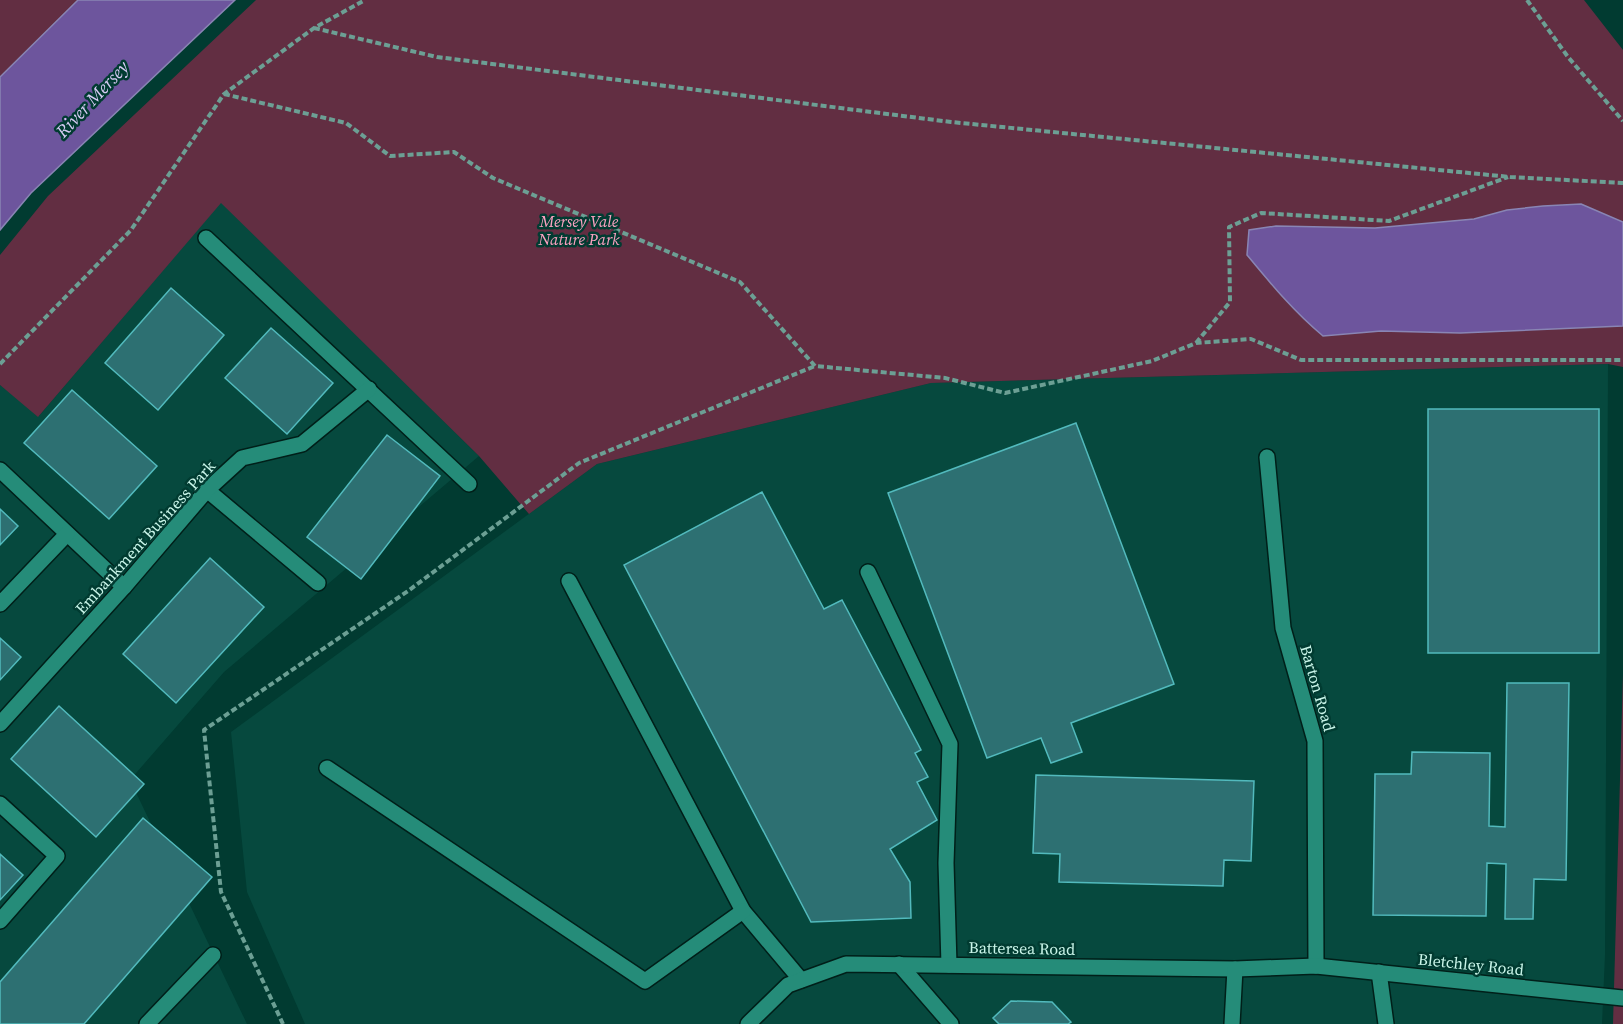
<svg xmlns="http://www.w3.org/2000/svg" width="1623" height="1024" font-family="'Source Serif 4',serif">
	<rect width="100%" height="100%" fill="#013b31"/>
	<g fill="#06493e">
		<polygon points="221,202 479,456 224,672 130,780 247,1024 0,1024 0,385 39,416"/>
		<polygon points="1608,364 1605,955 1602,1024 305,1024 247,892 231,732 597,464 931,383"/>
	</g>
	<g fill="#622e42">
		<polygon points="0,0 78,0 0,77"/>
		<polygon points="256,0 1584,0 1623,50 1623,367 1608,364 931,383 597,464 529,514 479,456 221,203 38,417 0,385 0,255 48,196"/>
		<polygon points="1623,674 1623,1024 1613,1024"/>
	</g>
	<g fill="#6d559d" stroke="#8985b4" stroke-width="1.5">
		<polygon points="78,0 235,0 31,193 0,230 0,77"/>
		<path d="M1581,204L1623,222V326L1460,333L1381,331L1323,336C1294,312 1271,284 1247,255L1249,230L1276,226L1375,228L1474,219L1507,210L1543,206Z"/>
	</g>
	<g fill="#2d7072" stroke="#52babd" stroke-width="1.5">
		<polygon points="171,288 224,335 158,410 105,363"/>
		<polygon points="271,328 333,383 287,434 225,378"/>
		<polygon points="72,390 157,466 109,519 24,443"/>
		<rect x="1428" y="409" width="171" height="244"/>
		<polygon points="1076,423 1174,684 1071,723 1082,752 1051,763 1041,738 987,758 888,493"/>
		<polygon points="387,435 440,476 361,579 307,537"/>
		<polygon points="762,492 824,609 842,600 921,750 915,753 928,777 917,782 937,820 890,849 910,882 911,918 811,922 624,565"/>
		<polygon points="0,509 18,526 0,545"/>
		<polygon points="210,558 264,607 176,703 123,654"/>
		<polygon points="0,638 21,657 0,680"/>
		<polygon points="1507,683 1569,683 1566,880 1534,879 1533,919 1505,919 1506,864 1487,863 1486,916 1373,915 1375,774 1411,774 1412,752 1490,753 1489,826 1505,827"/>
		<polygon points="59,706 144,784 96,837 11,759"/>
		<polygon points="1036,775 1254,781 1251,861 1224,860 1223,886 1059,882 1060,854 1033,853"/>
		<polygon points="143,818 212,877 84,1024 0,1024 0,982"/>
		<polygon points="0,854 23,875 0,900"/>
		<polygon points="1011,1001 1052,1002 1071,1022 1068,1024 999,1024 993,1018"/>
	</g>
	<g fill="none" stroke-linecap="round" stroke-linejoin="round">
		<defs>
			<g id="lane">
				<polyline points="206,238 469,484"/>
				<polyline points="0,470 124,587"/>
				<polyline points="207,490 318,583"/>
				<polyline points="868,572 950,744 946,863 949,965"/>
				<polyline points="569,581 743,911 801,980"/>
				<polyline points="0,604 67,534"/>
				<polyline points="327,768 645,981 743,911"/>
				<polyline points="0,804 57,856 0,921"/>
				<polyline points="899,964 951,1024"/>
				<polyline points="1379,972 1386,1024"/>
				<polyline points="147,1024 213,955"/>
			</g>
			<g id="street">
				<polyline points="1267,457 1283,628 1315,741 1316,966"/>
				<polyline points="0,724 124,587 207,490 242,458 302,444 369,389"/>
				<polyline points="748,1024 788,985 846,964 1235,969 1316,966 1623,998"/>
				<polyline points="1232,1024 1235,969"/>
			</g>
		</defs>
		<use href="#lane" stroke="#011f19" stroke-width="18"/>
		<use href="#street" stroke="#011f19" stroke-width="18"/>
		<g stroke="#6c9f94" stroke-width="4" stroke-dasharray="6 3" stroke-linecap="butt">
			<polyline points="1527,0 1568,57 1623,121"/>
			<polyline points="314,28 437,57 951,122 1510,177 1623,183"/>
			<polyline points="224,94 346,123 390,156 454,152 493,178 740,282 815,366 945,378 1005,393 1152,361 1196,343 1251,339 1301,360 1623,360"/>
			<polyline points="1196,343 1230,302 1229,227 1261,213 1389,221 1508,177"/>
			<polyline points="0,364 131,230 224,94 314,28 365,0"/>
			<polyline points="283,1024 221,892 204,730 408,591 579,463 815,366"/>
		</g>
		<use href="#lane" stroke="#258c79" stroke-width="15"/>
		<use href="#street" stroke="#258c79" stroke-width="15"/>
	</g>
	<g text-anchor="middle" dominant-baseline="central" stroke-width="5" stroke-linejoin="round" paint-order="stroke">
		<g font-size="16" font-style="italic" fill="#fca1c1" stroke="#013b31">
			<text x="579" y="221">Mersey Vale<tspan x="579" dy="18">Nature Park</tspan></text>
		</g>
		<g font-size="16" fill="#c9f5e9" stroke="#013b31">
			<text transform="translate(145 537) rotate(-48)">Embankment Business Park</text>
			<text transform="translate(1318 688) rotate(74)">Barton Road</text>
			<text transform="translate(1022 948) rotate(1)">Battersea Road</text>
			<text transform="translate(1471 964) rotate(6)">Bletchley Road</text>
		</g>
		<g font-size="18" font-style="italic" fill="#d6cbf4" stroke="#013b31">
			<text transform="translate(92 99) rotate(-47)">River Mersey</text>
		</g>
	</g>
</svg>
